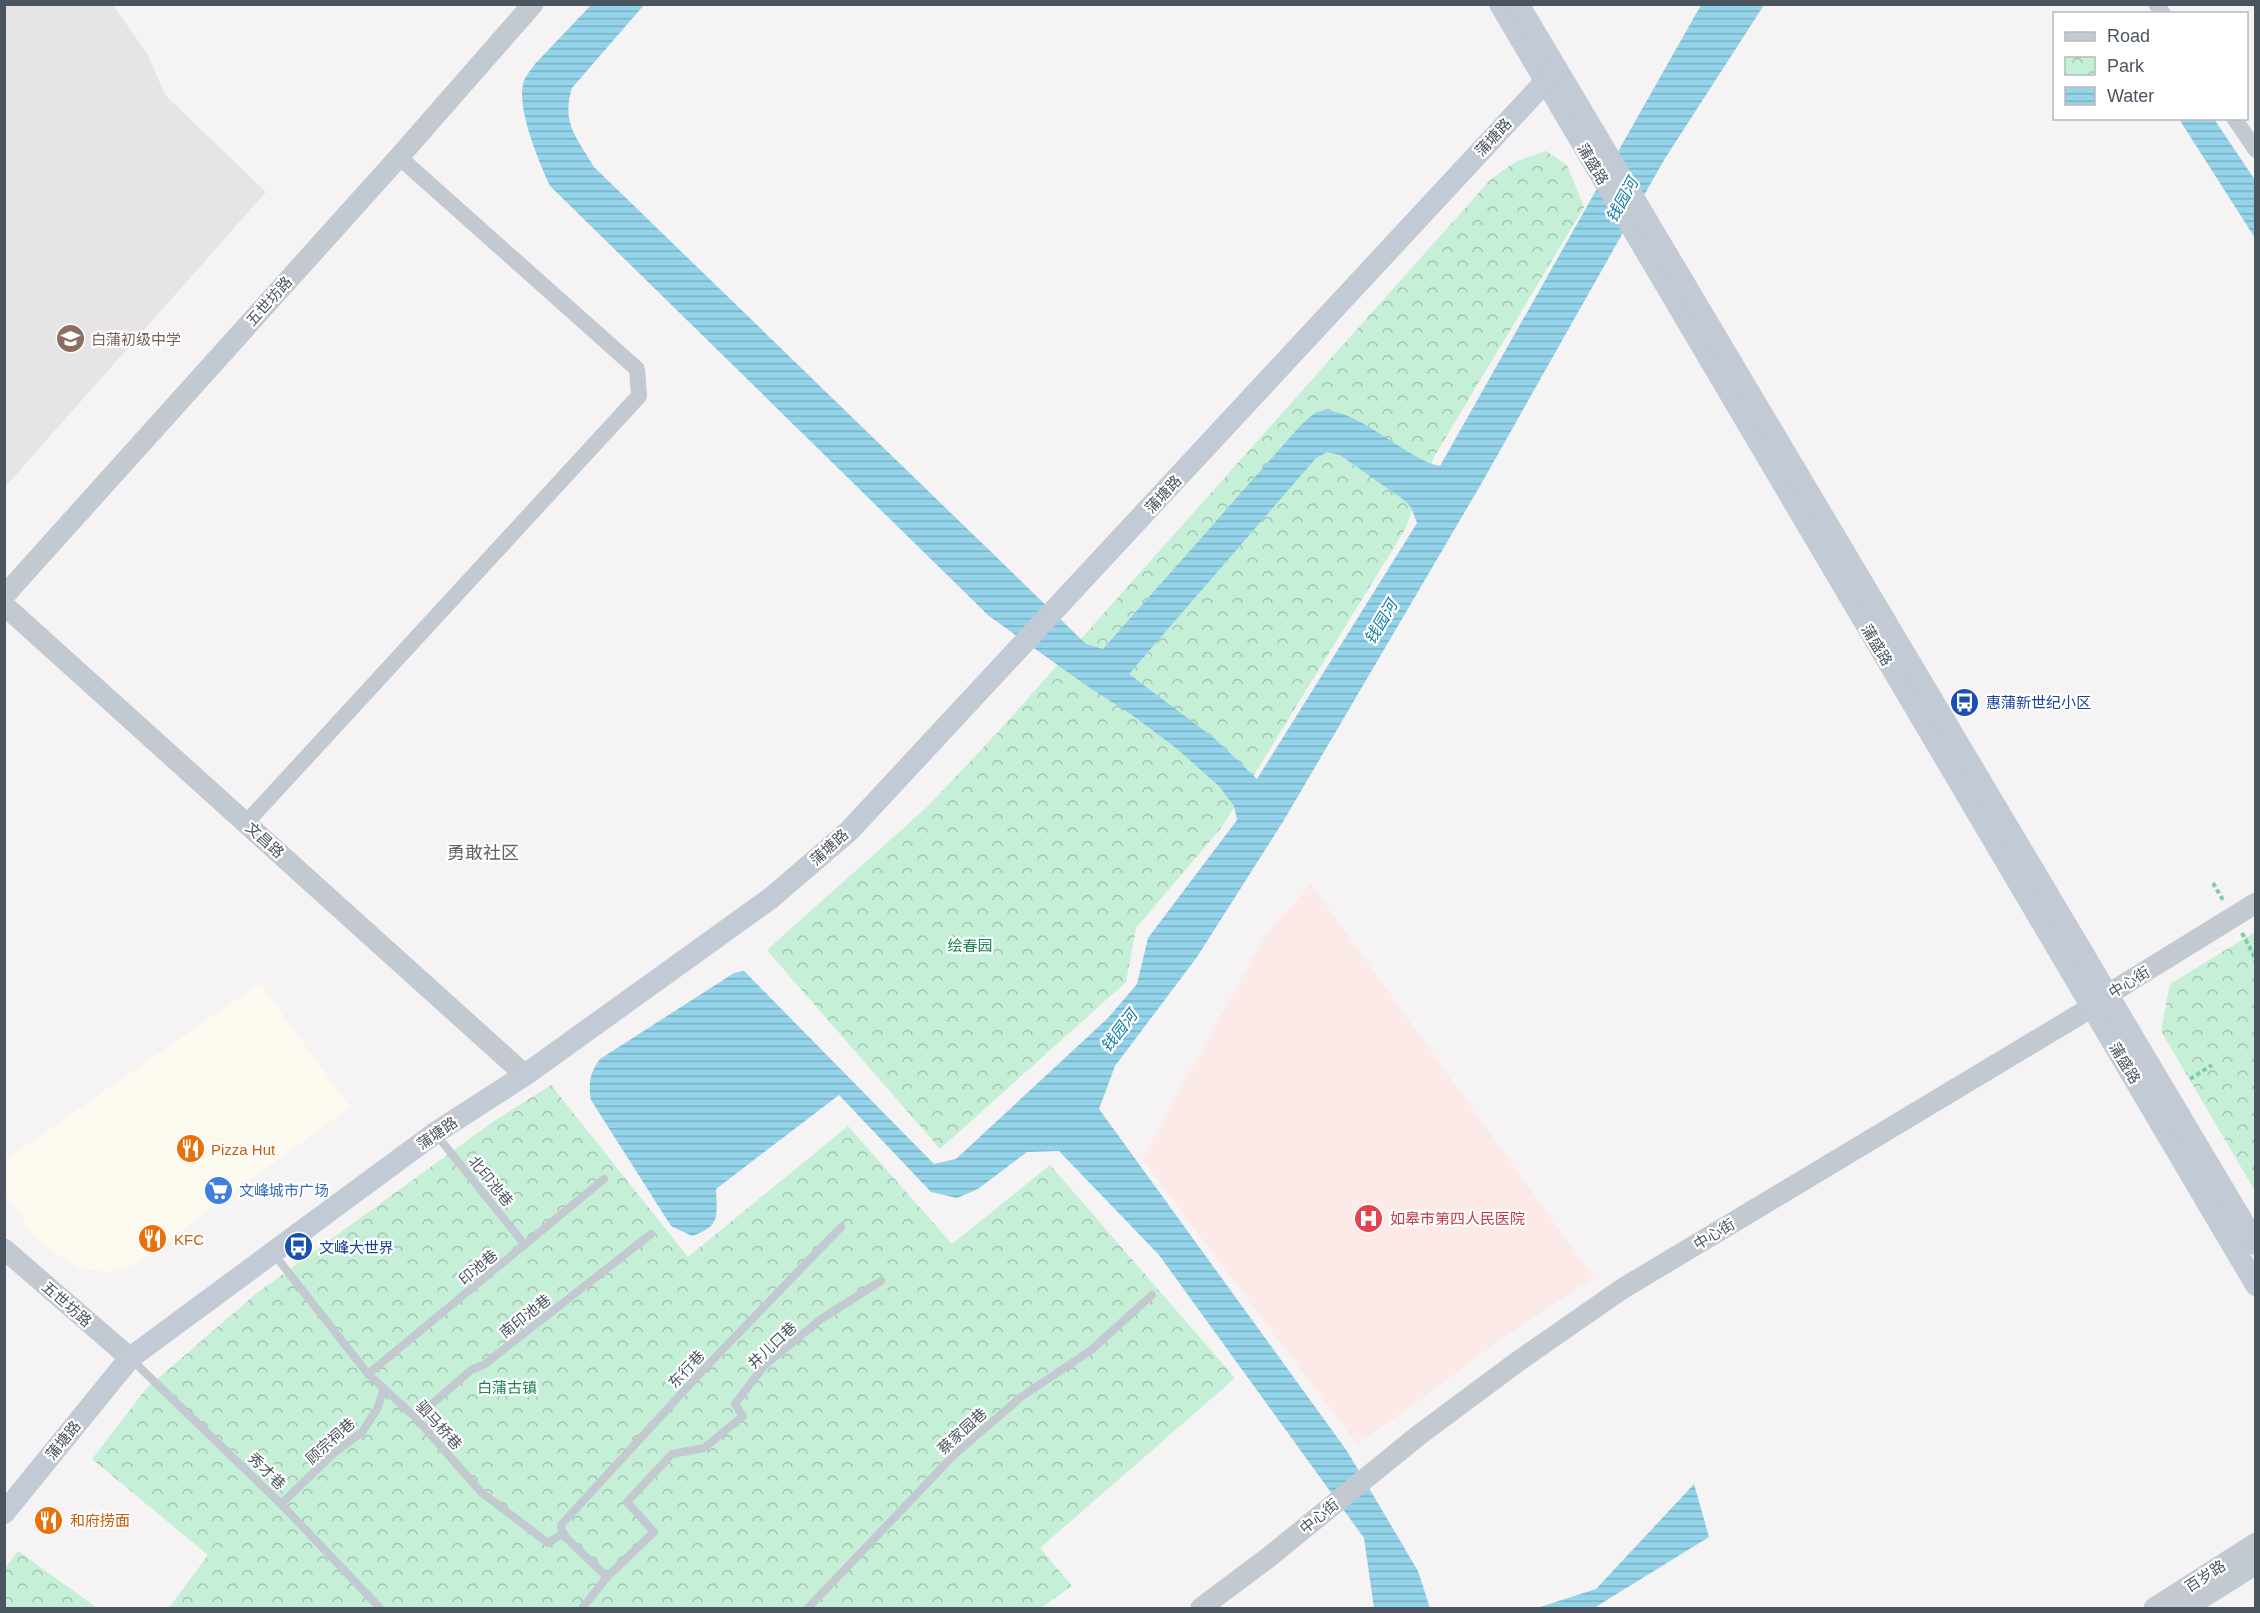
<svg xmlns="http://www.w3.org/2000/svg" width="2260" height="1613" font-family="Arial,'Noto Sans SC',sans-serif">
	<defs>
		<pattern id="park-crowns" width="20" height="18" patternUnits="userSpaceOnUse" patternTransform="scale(1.5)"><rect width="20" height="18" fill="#c5efd7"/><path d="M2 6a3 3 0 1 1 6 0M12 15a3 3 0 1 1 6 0" fill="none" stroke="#a2c4b2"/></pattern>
		<pattern id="water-rules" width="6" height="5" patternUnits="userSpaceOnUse" patternTransform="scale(1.5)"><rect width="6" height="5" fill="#94d4ea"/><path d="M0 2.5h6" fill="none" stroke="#7bafc1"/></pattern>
	</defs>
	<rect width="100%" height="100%" fill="#f5f3f3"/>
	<polygon fill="#fcf9ef" points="260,983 350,1107 136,1264 107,1272 78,1268 37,1241 5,1192 5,1160"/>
	<polygon fill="#e6e4e5" points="5,4 113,5 148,55 165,95 266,192 5,487"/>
	<polygon fill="#fbeae7" points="1311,884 1594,1278 1499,1340 1420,1400 1357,1444 1142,1159 1264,937"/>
	<g fill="url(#park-crowns)">
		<polygon points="1546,151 1567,165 1584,207 1434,457 1404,531 1222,827 1136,928 1126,982 940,1149 767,950 927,807 997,733 1491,179 1517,161"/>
		<polygon points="2255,932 2255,1191 2161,1031 2170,984"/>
		<polygon points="551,1085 688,1257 848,1126 952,1244 1050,1165 1235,1378 1040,1548 1072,1586 1041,1608 169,1608 208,1555 92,1459 146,1389 257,1293 494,1121"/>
		<polygon points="18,1551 97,1608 5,1608 5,1568"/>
	</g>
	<g fill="url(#water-rules)" fill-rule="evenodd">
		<path d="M591,5H644L572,88C561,123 577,138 594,167L1086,644L1103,649L1301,425C1305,422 1310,416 1315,413C1347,398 1406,460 1440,466L1701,5H1764L1664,160L1480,486L1284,820L1197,957L1115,1066L1099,1109L1347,1451L1418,1571L1430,1608H1374L1364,1538L1159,1255L1059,1151L1027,1152L978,1189L957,1198L931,1192L839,1095L716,1189C717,1216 721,1226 692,1236L671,1226L591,1100C588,1083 590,1073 600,1059L734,973L744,971L934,1164L956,1159L1108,1018L1137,984L1148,938L1237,820L1234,806L1219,786L1176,748L1132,715L1090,688L989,616L550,186C539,162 517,110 523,84C525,76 531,70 535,64ZM1327,452L1340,455L1404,500L1411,507L1417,523L1257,779L1214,738L1129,674L1316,458Z"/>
		<polygon points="2179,119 2214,119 2255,180 2255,238"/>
		<polygon points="1694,1484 1709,1537 1594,1608 1537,1608 1596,1589"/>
	</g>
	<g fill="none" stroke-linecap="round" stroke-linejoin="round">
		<g stroke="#7dcdaa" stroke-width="4" stroke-dasharray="4.5 3" stroke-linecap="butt">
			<polyline points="2213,883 2223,900"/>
			<polyline points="2242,933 2253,954 2256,963"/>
			<polyline points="2190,1079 2212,1065"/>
		</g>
		<g stroke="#c2c9d1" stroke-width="8">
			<polyline points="435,1133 525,1245"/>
			<polyline points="274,1254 368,1374 416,1418 481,1492 548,1543 562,1534 607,1577"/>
			<polyline points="130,1358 281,1504 380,1608"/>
			<polyline points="368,1374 604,1179"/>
			<polyline points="416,1418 471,1370 485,1364 651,1234"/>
			<polyline points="281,1504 334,1453 362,1432 377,1409 384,1389"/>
			<polyline points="562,1534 561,1525 705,1368 841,1227"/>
			<polyline points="584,1608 583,1607 607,1577 654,1532 627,1502 672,1454 704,1448 743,1416 735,1404 764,1366 821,1319 881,1281"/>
			<polyline points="808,1608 954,1455 1021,1397 1090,1351 1152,1295"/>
		</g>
		<g stroke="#c2c9d1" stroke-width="16">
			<polyline points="2156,4 2163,14"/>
			<polyline points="2234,118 2256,150"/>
			<polyline points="246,823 639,396 637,369 399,157"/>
		</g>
		<g stroke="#c2c9d1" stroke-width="21">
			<polyline points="4,596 399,157 533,4"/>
			<polyline points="4,605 525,1075"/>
			<polyline points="4,1249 130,1358"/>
			<polyline points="1201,1608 1269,1557 1419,1435 1520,1360 1622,1289 2092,1007 2107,995 2256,903"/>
			<polyline points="2154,1608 2256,1543"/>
			<polyline points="2186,1608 2256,1564"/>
		</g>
		<g stroke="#c2cad5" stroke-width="22">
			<polyline points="1500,4 2256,1285"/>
			<polyline points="1518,4 2256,1244"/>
			<polyline points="4,1513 130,1358 435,1133 525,1075 771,898 849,831 1557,69"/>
		</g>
	</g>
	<defs>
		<symbol id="school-disc" viewBox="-11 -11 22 22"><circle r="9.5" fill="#8d6e63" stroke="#fff"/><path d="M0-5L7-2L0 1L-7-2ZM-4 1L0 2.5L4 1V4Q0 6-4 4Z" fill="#fff"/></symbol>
		<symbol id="bus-disc" viewBox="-11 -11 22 22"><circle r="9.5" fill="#1a4fb4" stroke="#fff"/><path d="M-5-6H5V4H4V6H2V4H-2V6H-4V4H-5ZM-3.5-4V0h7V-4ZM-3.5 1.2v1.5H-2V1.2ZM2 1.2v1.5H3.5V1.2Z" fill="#fff"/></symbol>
		<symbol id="restaurant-disc" viewBox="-11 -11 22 22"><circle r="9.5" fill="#e8710a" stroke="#fff"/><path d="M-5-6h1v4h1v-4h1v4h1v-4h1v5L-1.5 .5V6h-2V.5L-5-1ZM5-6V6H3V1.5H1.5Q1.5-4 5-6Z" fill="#fff"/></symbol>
		<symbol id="supermarket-disc" viewBox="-11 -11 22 22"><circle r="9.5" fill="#3f7fe0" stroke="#fff"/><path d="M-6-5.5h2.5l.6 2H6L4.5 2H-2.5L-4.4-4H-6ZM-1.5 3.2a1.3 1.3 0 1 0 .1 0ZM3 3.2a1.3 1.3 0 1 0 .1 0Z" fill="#fff"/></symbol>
		<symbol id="hospital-disc" viewBox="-11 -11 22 22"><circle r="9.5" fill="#e0444e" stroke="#fff"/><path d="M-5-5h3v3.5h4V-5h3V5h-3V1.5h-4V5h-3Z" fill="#fff"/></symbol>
	</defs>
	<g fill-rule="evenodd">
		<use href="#school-disc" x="54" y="322" width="33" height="33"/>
		<use href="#bus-disc" x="1948" y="686" width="33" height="33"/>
		<use href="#restaurant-disc" x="174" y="1132" width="33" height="33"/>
		<use href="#supermarket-disc" x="202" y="1174" width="33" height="33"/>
		<use href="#hospital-disc" x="1352" y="1202" width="33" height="33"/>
		<use href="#restaurant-disc" x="136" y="1222" width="33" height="33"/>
		<use href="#bus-disc" x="282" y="1230" width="33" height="33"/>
		<use href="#restaurant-disc" x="32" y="1504" width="33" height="33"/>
	</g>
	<g text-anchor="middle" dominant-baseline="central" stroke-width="4.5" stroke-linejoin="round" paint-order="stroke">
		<g font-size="15" fill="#4b5560" stroke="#fff">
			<text transform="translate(1493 137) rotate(-47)">蒲塘路</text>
			<text transform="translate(1593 164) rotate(59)">蒲盛路</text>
			<text transform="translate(269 301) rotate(-48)">五世坊路</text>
			<text transform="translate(1163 494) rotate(-47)">蒲塘路</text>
			<text transform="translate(1877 645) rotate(59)">蒲盛路</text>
			<text transform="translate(265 840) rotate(42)">文昌路</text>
			<text transform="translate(829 847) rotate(-42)">蒲塘路</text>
			<text transform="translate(2129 982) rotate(-32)">中心街</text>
			<text transform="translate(2125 1063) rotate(59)">蒲盛路</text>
			<text transform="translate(437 1133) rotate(-34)">蒲塘路</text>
			<text transform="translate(491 1181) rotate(51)">北印池巷</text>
			<text transform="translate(1714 1234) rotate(-31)">中心街</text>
			<text transform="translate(478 1267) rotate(-40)">印池巷</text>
			<text transform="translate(67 1304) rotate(41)">五世坊路</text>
			<text transform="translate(525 1316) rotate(-38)">南印池巷</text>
			<text transform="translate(772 1345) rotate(-43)">井儿口巷</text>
			<text transform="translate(686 1369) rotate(-47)">东行巷</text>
			<text transform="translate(439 1425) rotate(48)">驷马桥巷</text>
			<text transform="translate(962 1431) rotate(-42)">蔡家园巷</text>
			<text transform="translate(63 1440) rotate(-51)">蒲塘路</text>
			<text transform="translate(330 1441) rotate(-42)">顾宗祠巷</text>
			<text transform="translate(267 1471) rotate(44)">秀才巷</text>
			<text transform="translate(1319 1516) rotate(-39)">中心街</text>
			<text transform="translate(2205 1576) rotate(-33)">百岁路</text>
		</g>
		<g font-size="15" fill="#785e54" stroke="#fff" text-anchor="start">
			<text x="91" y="339">白蒲初级中学</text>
		</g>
		<g font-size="15" fill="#164399" stroke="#fff" text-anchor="start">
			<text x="1986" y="702">惠蒲新世纪小区</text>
			<text x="319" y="1247">文峰大世界</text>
		</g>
		<g font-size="15" fill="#1b8254" stroke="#fff">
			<text x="970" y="945">绘春园</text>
			<text x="507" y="1387">白蒲古镇</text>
		</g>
		<g font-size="15" fill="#c56008" stroke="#fff" text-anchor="start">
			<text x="211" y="1149">Pizza Hut</text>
			<text x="174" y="1239">KFC</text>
			<text x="70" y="1520">和府捞面</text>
		</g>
		<g font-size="15" fill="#366cbe" stroke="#fff" text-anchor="start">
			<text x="239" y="1190">文峰城市广场</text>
		</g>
		<g font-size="15" fill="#be3a42" stroke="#fff" text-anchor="start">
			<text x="1390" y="1218">如皋市第四人民医院</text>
		</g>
		<g font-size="16" font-style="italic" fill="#127da4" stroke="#fff">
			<text transform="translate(1622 200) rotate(-61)">钱园河</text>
			<text transform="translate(1381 622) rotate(-59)">钱园河</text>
			<text transform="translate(1119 1031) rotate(-52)">钱园河</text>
		</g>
		<g font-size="18" fill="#5f6368" stroke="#fff">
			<text x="483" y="853">勇敢社区</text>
		</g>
	</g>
	<rect width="2260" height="1613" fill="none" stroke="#4b5560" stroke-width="12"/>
	<rect x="2053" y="12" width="195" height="108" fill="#ffffff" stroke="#b7bbbf" stroke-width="1.5"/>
	<rect x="2065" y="32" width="30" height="9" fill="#c2cad5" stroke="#b7bbbf" stroke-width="1.5"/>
	<text x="2107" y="42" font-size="18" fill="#4b5560">Road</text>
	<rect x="2065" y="57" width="30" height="18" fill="url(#park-crowns)" stroke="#b7bbbf" stroke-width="1.5"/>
	<text x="2107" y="72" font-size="18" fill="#4b5560">Park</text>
	<rect x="2065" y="87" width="30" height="18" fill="url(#water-rules)" stroke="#b7bbbf" stroke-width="1.5"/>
	<text x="2107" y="102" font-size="18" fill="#4b5560">Water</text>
</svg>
